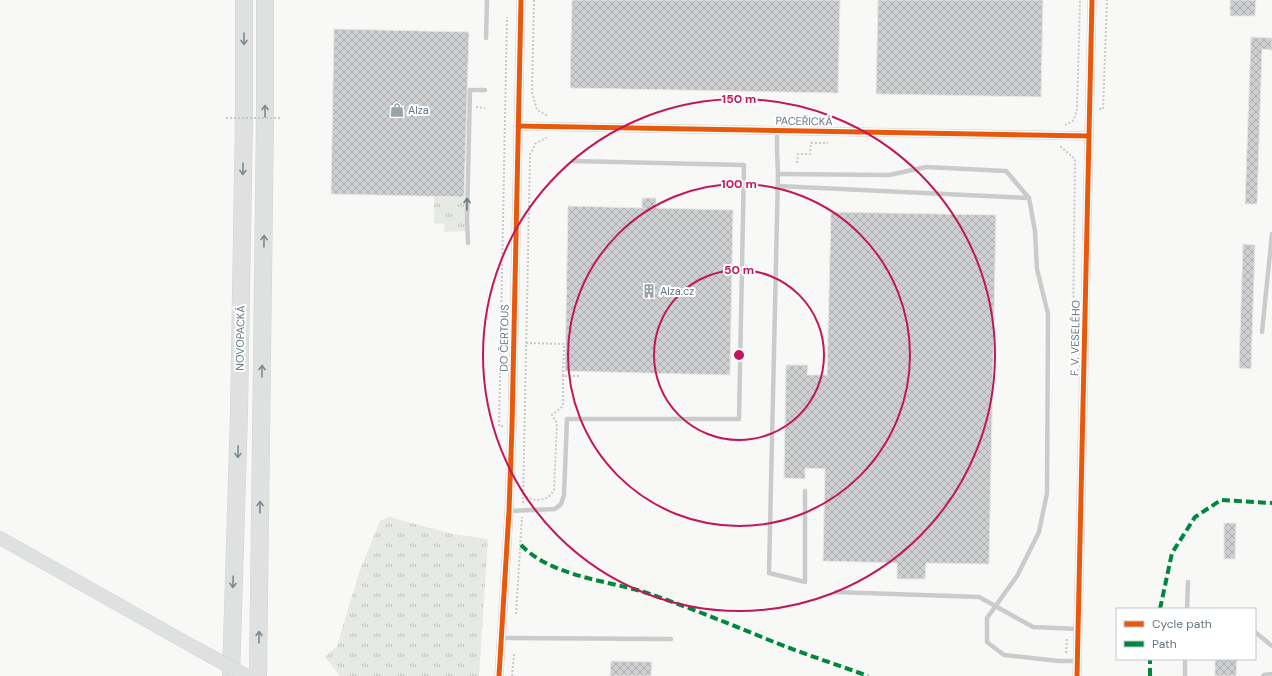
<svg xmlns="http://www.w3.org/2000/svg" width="1272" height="676" font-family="'DM Sans',sans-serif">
	<defs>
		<pattern id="grass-tufts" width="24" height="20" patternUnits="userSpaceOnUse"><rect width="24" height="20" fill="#e7e9e5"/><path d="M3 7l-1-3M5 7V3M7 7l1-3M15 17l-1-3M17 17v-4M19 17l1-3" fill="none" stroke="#bfc1bf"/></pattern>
		<pattern id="building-cross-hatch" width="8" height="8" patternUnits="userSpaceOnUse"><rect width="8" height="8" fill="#cecfd0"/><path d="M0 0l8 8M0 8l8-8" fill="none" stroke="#abadae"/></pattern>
	</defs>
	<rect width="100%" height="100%" fill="#f8f8f7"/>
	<g fill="url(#grass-tufts)">
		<polygon points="434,196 465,197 466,231 444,232 445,224 434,223"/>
		<polygon points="389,517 453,534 488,539 479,676 340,676 325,657 337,646 359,573 380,521"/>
	</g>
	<g fill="url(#building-cross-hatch)" stroke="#e8e8e6">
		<polygon points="572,0 840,0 838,93 570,88"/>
		<polygon points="878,0 1043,0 1041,97 876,94"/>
		<polygon points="1230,0 1256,0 1255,16 1230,16"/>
		<polygon points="334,29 469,32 464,197 331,194"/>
		<polygon points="1251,37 1272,38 1272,50 1262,49 1257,204 1245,204"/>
		<polygon points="642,198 656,198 656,208 733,210 730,375 565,371 568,206 642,208"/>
		<polygon points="831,212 996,215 989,564 926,563 925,579 897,579 897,563 823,561 825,469 805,468 805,479 784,478 786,365 808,365 807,375 827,375"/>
		<polygon points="1243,244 1255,245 1251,369 1239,368"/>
		<polygon points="1224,523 1236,523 1235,559 1224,559"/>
		<polygon points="1215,659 1237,659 1236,676 1215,676"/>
		<polygon points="611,661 652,662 651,676 610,676"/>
	</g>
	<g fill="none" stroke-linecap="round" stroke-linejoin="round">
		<defs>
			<polyline id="secondary" points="0,538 192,646"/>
			<g id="highway">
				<polyline points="231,676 239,413 244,117 244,0"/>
				<polyline points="258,676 265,118 265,0"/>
			</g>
		</defs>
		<use href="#secondary" stroke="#d3d4d5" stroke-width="14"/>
		<use href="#highway" stroke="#d4d4d4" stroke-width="18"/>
		<g stroke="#c8c9ca" stroke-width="2" stroke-dasharray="2 2" stroke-linecap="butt">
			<polyline points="534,0 532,92 537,110 548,116"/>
			<polyline points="476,107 485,108"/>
			<polyline points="1099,109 1103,109 1107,0"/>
			<polyline points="1065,125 1074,120 1077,109 1080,0"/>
			<polyline points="1061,146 1061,147 1075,159 1073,327"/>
			<polyline points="797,163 798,154 810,154 811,143 827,143 827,142"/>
			<polyline points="526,343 564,344 563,376 579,376"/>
			<polyline points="503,426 499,426 507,17"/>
			<path d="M523,494C532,503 548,502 554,490L557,423L552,415L563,406V376"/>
			<polyline points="523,503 530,155 535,144 546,138 546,137"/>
			<polyline points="516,614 522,517"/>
			<polyline points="1066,653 1067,638"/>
			<polyline points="512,676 514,654"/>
		</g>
		<g stroke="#cacccc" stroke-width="4.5">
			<polyline points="486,38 487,0"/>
			<polyline points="777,131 777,150 778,174 769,573 805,582 805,491"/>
			<polyline points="778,174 889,175 926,167 1006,171 1029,198 1035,231 1037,269 1048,314 1047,493 1039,532 1017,576 987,618 987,642 1004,655 1059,661 1077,661"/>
			<polyline points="778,186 1029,198"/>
			<polyline points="468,243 467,220 470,90 485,90"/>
			<polyline points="1262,332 1272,234"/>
			<polyline points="509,511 555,509 561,504 564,495 567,419 739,419 744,165 573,161"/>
			<polyline points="836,592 979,597 1033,627 1078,629"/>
			<polyline points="1187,609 1188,582"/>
			<polyline points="1255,632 1272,646"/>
			<polyline points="502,638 671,639"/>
			<polyline points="1185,676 1185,659"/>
			<polyline points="1263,676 1264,675 1272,674"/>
		</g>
		<g stroke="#cacccc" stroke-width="9">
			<polyline points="518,126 1089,136"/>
			<polyline points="499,676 509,511 512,426 521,0"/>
			<polyline points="1077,676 1092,0"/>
		</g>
		<use href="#secondary" stroke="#dfe0e0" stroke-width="13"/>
		<use href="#highway" stroke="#dfe0e0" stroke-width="17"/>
		<defs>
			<polyline id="secondary-bridge" points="192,646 247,676"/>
		</defs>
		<use href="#secondary-bridge" stroke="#d3d4d5" stroke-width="14" stroke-linecap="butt"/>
		<polyline stroke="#c8c9ca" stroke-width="2" stroke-dasharray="2 2" stroke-linecap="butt" points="226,118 282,118"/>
		<use href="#secondary-bridge" stroke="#dfe0e0" stroke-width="13"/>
		<g stroke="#00873e" stroke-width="4" stroke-dasharray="8 4" stroke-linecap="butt">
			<path d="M521,545C551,576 604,580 644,592C686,606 727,623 769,640C801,653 835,664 868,676"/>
			<polyline points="1160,609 1172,553 1195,517 1221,500 1272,503"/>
			<polyline points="1150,676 1150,659"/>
		</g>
		<defs>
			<g id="cycleway">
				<polyline points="518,126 1089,136"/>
				<polyline points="499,676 509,511 512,426 521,0"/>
				<polyline points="1077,676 1092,0"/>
			</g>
		</defs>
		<use href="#cycleway" stroke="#fff" stroke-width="8"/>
		<use href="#cycleway" stroke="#e8590c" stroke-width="5"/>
	</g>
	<defs><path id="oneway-shaft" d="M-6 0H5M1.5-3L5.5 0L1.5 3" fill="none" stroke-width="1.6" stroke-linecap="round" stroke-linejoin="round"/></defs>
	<g stroke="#7d8a93">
		<use href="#oneway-shaft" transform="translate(244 39) rotate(90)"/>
		<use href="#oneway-shaft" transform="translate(265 111) rotate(-90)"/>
		<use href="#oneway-shaft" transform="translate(243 169) rotate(91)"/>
		<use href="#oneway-shaft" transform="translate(264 241) rotate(-89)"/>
		<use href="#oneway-shaft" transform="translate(262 371) rotate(-89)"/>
		<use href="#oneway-shaft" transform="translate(238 452) rotate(92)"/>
		<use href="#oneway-shaft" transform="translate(260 507) rotate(-89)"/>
		<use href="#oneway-shaft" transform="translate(233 582) rotate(92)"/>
		<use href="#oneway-shaft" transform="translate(259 637) rotate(-89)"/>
	</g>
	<use stroke="#6a7984" href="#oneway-shaft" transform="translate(467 204) rotate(-89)"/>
	<g fill="none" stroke="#c2185b" stroke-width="2">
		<circle cx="739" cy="355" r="85"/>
		<circle cx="739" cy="355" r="171"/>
		<circle cx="739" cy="355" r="256"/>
	</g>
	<defs>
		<symbol id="shop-bare" viewBox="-9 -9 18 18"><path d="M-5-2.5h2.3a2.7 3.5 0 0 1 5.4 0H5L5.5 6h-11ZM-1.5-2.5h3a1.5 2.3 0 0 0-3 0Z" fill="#98a3aa" stroke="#fff" stroke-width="2.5" paint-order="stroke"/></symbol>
		<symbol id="building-bare" viewBox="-9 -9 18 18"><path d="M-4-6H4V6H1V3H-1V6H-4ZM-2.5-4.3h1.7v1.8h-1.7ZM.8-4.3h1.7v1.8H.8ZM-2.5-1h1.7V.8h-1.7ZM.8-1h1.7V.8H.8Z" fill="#98a3aa" stroke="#fff" stroke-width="2.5" paint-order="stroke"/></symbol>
	</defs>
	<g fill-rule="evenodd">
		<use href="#shop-bare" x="387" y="100" width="20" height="20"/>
		<use href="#building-bare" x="639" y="281" width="20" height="20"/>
	</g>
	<g text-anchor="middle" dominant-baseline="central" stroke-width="4" stroke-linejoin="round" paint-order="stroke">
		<g font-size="11" fill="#657580" stroke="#fff" text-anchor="start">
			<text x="408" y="110">Alza</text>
			<text x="660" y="291">Alza.cz</text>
		</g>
		<g font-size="11" fill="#657580" stroke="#fff">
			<text transform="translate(804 121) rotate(1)">PACEŘICKÁ</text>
			<text transform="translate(240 338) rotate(-89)">NOVOPACKÁ</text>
			<text transform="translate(504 338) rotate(-89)">DO ČERTOUS</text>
			<text transform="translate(1075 338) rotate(-89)">F. V. VESELÉHO</text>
		</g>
	</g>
	<circle cx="739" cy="355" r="6" fill="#c2185b" stroke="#fff" stroke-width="2"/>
	<g font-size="12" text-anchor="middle" font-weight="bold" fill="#c2185b" stroke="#fff" stroke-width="4" stroke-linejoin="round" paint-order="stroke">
		<text x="739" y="103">150 m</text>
		<text x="739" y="188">100 m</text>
		<text x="739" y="274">50 m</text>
	</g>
	<rect x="1116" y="608" width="140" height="52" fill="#ffffff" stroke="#c1c8cc"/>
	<rect x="1124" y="621" width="20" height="6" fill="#e8590c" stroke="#c1c8cc"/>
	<text x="1152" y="628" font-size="12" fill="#657580">Cycle path</text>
	<rect x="1124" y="641" width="20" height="6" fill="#00873e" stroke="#c1c8cc"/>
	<text x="1152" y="648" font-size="12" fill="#657580">Path</text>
</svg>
